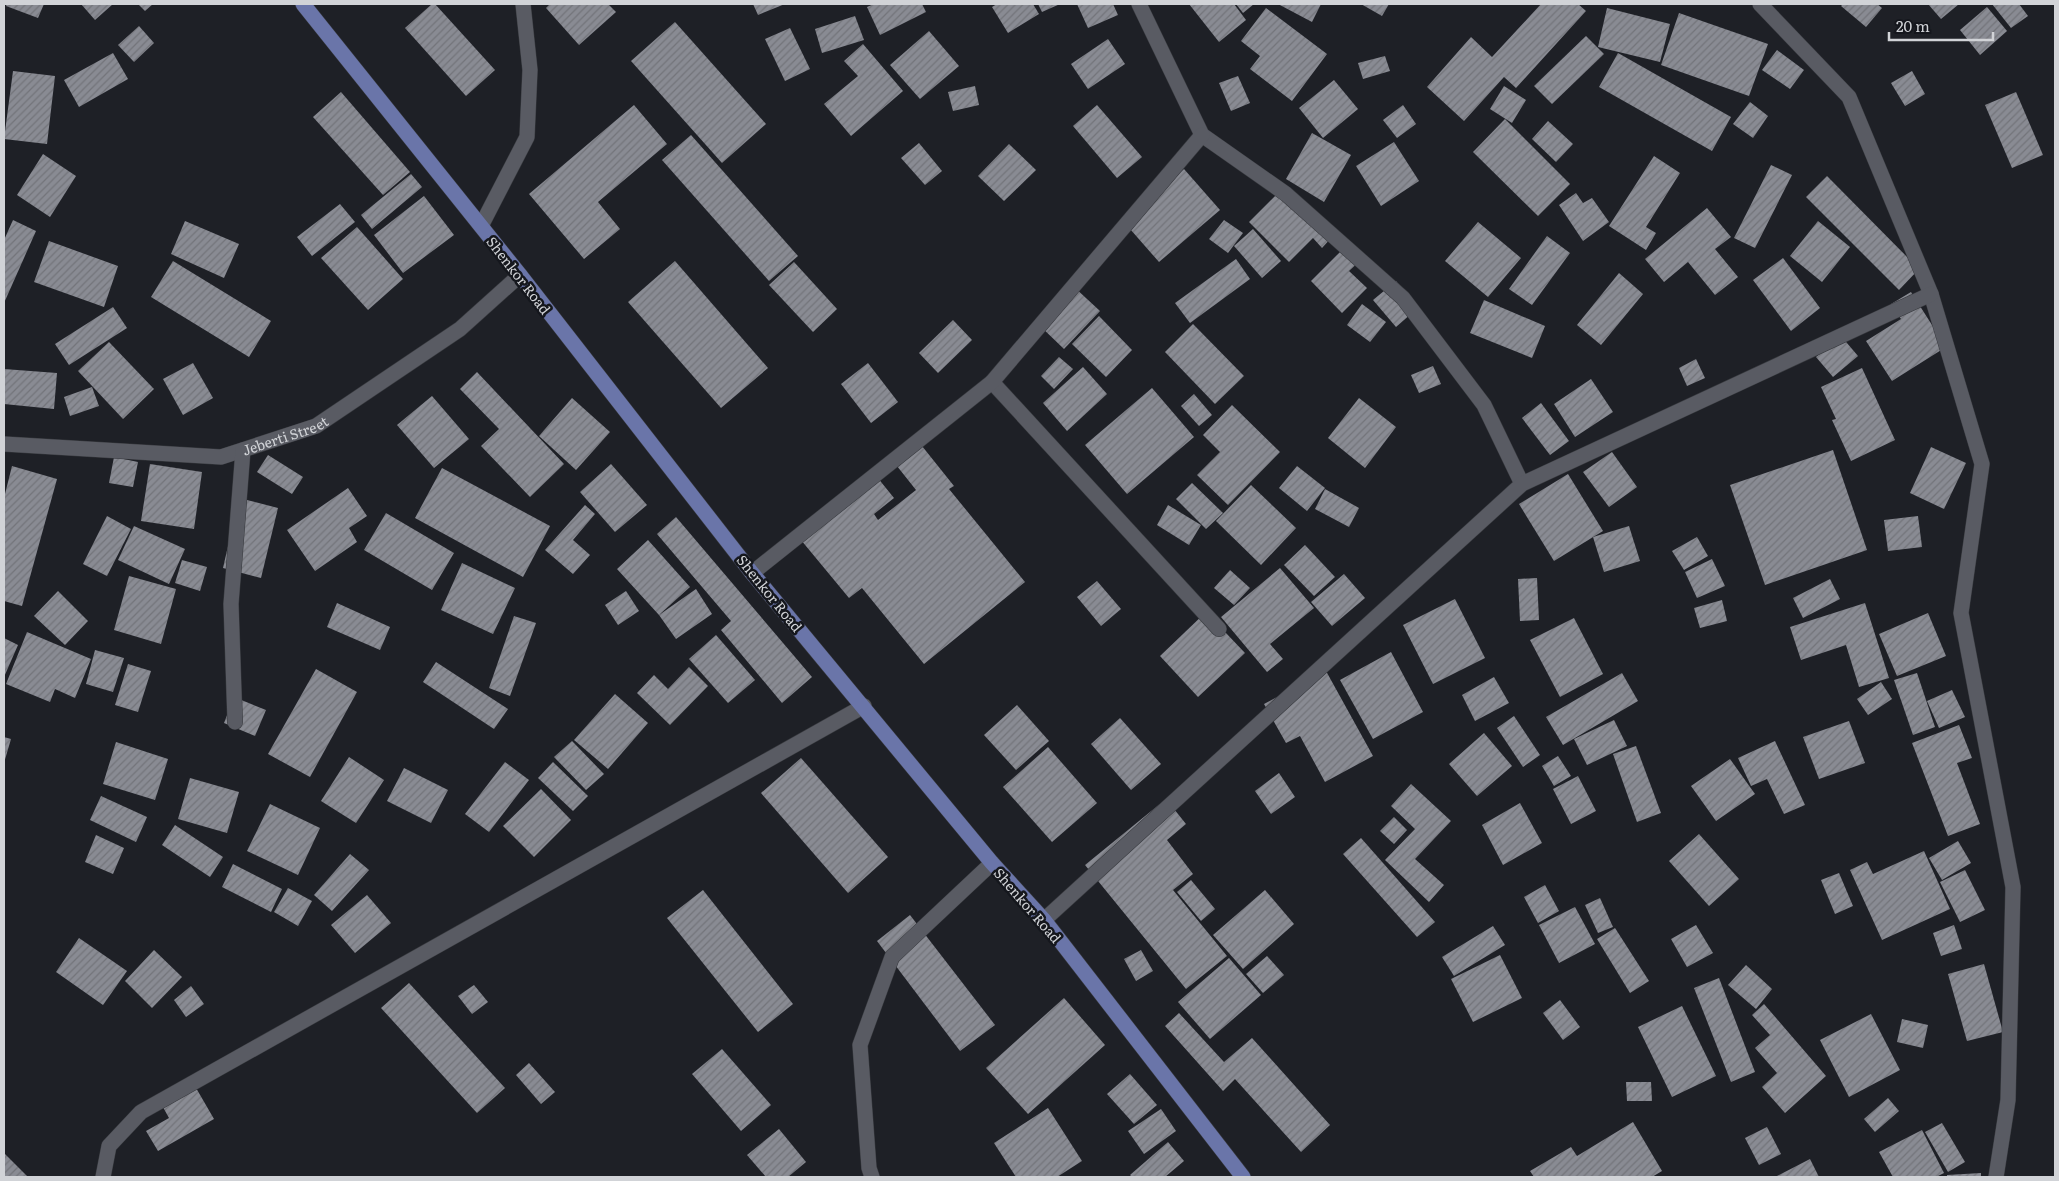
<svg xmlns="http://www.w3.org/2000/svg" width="2059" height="1181" font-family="Literata,serif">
	<defs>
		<pattern id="building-hatch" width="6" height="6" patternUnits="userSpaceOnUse" patternTransform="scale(1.25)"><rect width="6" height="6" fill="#898b93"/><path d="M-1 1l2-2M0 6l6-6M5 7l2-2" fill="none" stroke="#73747a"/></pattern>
	</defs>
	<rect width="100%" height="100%" fill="#1e2026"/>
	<g fill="url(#building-hatch)">
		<polygon points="7,4 44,4 38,18 6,6"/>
		<polygon points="81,4 113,4 95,20"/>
		<polygon points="138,4 153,4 145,11"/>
		<polygon points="432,4 435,4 495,70 466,96 405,28"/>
		<polygon points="550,4 608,4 616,12 579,45 546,8"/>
		<polygon points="753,4 785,4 758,15"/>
		<polygon points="874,4 922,4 926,12 880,35 867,7"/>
		<polygon points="997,4 1033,4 1039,14 1008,33 992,7"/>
		<polygon points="1038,4 1060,4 1042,12"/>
		<polygon points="1077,4 1113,4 1118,15 1088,28"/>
		<polygon points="1189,4 1234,4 1246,20 1219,42"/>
		<polygon points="1236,4 1254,4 1243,13"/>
		<polygon points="1278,4 1321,4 1312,22"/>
		<polygon points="1361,4 1389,4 1382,16"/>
		<polygon points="1541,4 1578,4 1586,11 1516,88 1504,77 1464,121 1427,87 1471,37 1492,57"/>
		<polygon points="1843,4 1877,4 1882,8 1866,27 1841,6"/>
		<polygon points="1928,4 1959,4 1941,19"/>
		<polygon points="1992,4 2019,4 2028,16 2011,28"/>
		<polygon points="1987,7 2007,31 1980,55 1960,30"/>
		<polygon points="1266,8 1327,54 1292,101 1250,69 1260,56 1241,41"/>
		<polygon points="1607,8 1670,24 1660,62 1598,47"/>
		<polygon points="1679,13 1768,44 1749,96 1661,65"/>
		<polygon points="855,16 864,40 822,53 815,29"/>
		<polygon points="675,22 766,124 722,163 631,61"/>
		<polygon points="139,26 154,43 134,62 118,45"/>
		<polygon points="790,28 810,69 785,81 765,39"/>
		<polygon points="929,31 959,66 920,99 890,65"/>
		<polygon points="1586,36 1604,54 1552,104 1534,86"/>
		<polygon points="1108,39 1125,64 1088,89 1071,64"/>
		<polygon points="863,44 903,91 851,136 824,104 858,76 844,61"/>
		<polygon points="1777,50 1804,70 1790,89 1762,70"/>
		<polygon points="113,53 128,79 79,107 64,80"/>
		<polygon points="1618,53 1731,117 1712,151 1599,87"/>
		<polygon points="1385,56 1390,71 1363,79 1358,63"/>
		<polygon points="13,71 55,76 47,144 4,139"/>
		<polygon points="1912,71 1925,94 1905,106 1891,83"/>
		<polygon points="1238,76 1250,103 1231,111 1219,83"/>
		<polygon points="1334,80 1358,109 1323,138 1299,108"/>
		<polygon points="975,86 979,105 953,111 948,92"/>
		<polygon points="1504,86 1526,100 1512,123 1490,109"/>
		<polygon points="341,92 410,172 383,195 313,117"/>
		<polygon points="2016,92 2043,155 2012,168 1985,105"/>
		<polygon points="1750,102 1768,116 1753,138 1733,124"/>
		<polygon points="634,105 667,144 598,202 620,229 584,259 529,194"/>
		<polygon points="1097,105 1142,157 1117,178 1073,126"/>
		<polygon points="1403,105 1416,124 1397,138 1383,120"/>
		<polygon points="1505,119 1570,184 1538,216 1473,152"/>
		<polygon points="1548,121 1573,144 1556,162 1532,139"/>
		<polygon points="1312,133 1351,155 1324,202 1286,179"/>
		<polygon points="691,135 798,256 769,281 662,160"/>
		<polygon points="1394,142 1419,181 1381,206 1356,166"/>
		<polygon points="919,143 942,171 925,185 901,158"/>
		<polygon points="1009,144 1036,170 1004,201 978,176"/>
		<polygon points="43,154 76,176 50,217 17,195"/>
		<polygon points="1654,156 1680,173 1646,227 1656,233 1646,250 1609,226"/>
		<polygon points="1771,165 1792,175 1755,248 1734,238"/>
		<polygon points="1184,169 1220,210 1159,262 1123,221"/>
		<polygon points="411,174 422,187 372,229 361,215"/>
		<polygon points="1827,176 1919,269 1899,290 1806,197"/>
		<polygon points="1283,188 1332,237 1322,248 1313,238 1289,262 1249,222"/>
		<polygon points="1576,193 1583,203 1592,198 1609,222 1583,241 1559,205"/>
		<polygon points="424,196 454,235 403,273 374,235"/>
		<polygon points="340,204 355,222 312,256 297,237"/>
		<polygon points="1707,208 1731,237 1715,249 1738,277 1715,295 1688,262 1664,282 1645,259"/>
		<polygon points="13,220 36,231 4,303 4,240"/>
		<polygon points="1224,220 1243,233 1228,253 1209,239"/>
		<polygon points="185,221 239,244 224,278 171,254"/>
		<polygon points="1818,221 1850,247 1822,282 1790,256"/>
		<polygon points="1478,222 1521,258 1488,297 1445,261"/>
		<polygon points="357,227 403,279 368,310 321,258"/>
		<polygon points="1253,229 1281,261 1262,278 1234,246"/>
		<polygon points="1547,236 1570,253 1532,305 1509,289"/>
		<polygon points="49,241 118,266 104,307 34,282"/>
		<polygon points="1348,244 1362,259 1349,271 1367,288 1342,313 1311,281"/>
		<polygon points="1783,258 1820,308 1791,331 1753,280"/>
		<polygon points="1236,259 1250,279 1190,323 1175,303"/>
		<polygon points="173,261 271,321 249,357 151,297"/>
		<polygon points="675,261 768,368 721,408 628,302"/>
		<polygon points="794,262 837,309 813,332 769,285"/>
		<polygon points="1619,273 1643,294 1601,345 1577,325"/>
		<polygon points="1396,281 1419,307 1396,327 1373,300"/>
		<polygon points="1073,286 1100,311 1064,349 1038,324"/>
		<polygon points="1911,292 1946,347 1892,381 1866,341 1901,319 1891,304"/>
		<polygon points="1484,300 1545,326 1532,358 1470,333"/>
		<polygon points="1362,304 1386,322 1370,342 1347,325"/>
		<polygon points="113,307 127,328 69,365 55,344"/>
		<polygon points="1099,316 1132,350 1106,377 1072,344"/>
		<polygon points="953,320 972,340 938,373 919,353"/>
		<polygon points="1193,324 1244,376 1215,404 1165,352"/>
		<polygon points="1841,336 1858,356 1833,377 1816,357"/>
		<polygon points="109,342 154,389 123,419 78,371"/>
		<polygon points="1059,357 1073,369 1054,389 1041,376"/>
		<polygon points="1696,359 1705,378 1687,386 1679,368"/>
		<polygon points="193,363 213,398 183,415 163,379"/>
		<polygon points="868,363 898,402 871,423 841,384"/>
		<polygon points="1433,366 1441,384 1419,393 1411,375"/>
		<polygon points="1083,367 1107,394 1067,431 1043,403"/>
		<polygon points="1862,368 1895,440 1851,461 1832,420 1836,419 1821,387"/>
		<polygon points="4,369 57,373 54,409 4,404"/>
		<polygon points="477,372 564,464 530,497 481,446 499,429 460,389"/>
		<polygon points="1591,379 1613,412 1575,437 1554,404"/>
		<polygon points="92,387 99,406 70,416 64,397"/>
		<polygon points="1152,388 1194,437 1127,494 1085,445"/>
		<polygon points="1194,394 1212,415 1199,426 1181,406"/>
		<polygon points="432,396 469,439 434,468 397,425"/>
		<polygon points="572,398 610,432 576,470 539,436"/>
		<polygon points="1359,398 1396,427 1365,468 1328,438"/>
		<polygon points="1541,403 1569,441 1550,455 1522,418"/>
		<polygon points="1232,405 1280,452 1228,505 1197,475 1220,452 1203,435"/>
		<polygon points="914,436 954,486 949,489 1025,582 924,664 862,588 849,598 796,534 873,472 894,498 874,514 878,520 916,490 889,456"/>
		<polygon points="1931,447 1966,463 1944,509 1910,493"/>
		<polygon points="1833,450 1867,550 1765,585 1730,485"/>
		<polygon points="1612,452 1637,487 1609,507 1583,472"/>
		<polygon points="268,455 303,477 292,494 257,472"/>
		<polygon points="114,457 138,462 133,487 109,483"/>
		<polygon points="150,464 202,472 194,529 141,521"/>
		<polygon points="611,464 647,505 615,532 580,492"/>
		<polygon points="12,466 57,479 22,606 4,601 4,498"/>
		<polygon points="1297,466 1325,488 1307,511 1279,488"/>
		<polygon points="442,468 550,526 523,577 415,518"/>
		<polygon points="1568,474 1603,531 1554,561 1519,504"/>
		<polygon points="1192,483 1223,513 1206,529 1176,499"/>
		<polygon points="1251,485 1296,528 1261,565 1216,521"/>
		<polygon points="348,488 367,516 349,528 357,542 315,571 287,530"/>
		<polygon points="1325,489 1359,508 1349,527 1315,509"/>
		<polygon points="239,498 278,508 261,578 223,568"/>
		<polygon points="585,505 595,514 573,540 590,555 573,574 545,550"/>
		<polygon points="1168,505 1201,525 1189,545 1157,525"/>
		<polygon points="386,513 454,553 432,590 364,550"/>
		<polygon points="107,516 131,529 107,576 83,564"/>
		<polygon points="1918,516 1922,547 1888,551 1884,520"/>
		<polygon points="676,517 812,677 782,703 721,630 731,621 657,534"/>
		<polygon points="134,526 185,549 169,584 118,560"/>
		<polygon points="1629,526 1640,561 1604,572 1593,537"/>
		<polygon points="1697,537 1708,556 1684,570 1672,551"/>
		<polygon points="648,540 690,587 659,615 696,589 712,614 676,639 659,615 617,569"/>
		<polygon points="1305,545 1335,577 1314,596 1284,565"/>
		<polygon points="1712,559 1725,586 1697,598 1685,572"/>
		<polygon points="182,560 207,567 200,591 175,583"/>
		<polygon points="462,563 515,588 493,634 441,610"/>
		<polygon points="1280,568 1314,608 1270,644 1283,659 1267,672 1221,617"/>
		<polygon points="1230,570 1250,588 1234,605 1214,588"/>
		<polygon points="1344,574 1365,598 1332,626 1311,602"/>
		<polygon points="129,576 176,589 161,644 114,630"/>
		<polygon points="1537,578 1539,620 1520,621 1518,579"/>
		<polygon points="1830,579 1840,599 1803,618 1793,598"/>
		<polygon points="1097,581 1121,609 1101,626 1077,597"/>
		<polygon points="58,591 88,621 65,645 34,616"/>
		<polygon points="626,591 639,611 618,625 605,605"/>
		<polygon points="1455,599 1485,658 1433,684 1403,625"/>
		<polygon points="1722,600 1727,621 1700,628 1694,608"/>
		<polygon points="337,603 390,627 380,650 327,627"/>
		<polygon points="1865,603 1889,678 1859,687 1846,645 1801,660 1790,627"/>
		<polygon points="1206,612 1245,653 1198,697 1160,656"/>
		<polygon points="1928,613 1946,656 1897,676 1879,634"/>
		<polygon points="514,616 536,623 510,696 489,688"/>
		<polygon points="1574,618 1603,674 1560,697 1530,640"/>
		<polygon points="27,632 91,659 75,698 55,689 50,702 6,684"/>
		<polygon points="716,635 755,680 728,703 689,659"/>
		<polygon points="4,638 18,645 4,677"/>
		<polygon points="95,650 124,658 113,692 86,684"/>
		<polygon points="1391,652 1423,712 1373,739 1340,680"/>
		<polygon points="436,662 508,709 494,729 423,682"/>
		<polygon points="128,664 151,671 138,712 115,705"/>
		<polygon points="689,667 708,686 670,725 637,693 654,675 668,689"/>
		<polygon points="316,669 357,692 310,777 268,754"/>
		<polygon points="1326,671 1373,756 1325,782 1300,736 1286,743 1264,704"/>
		<polygon points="1622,673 1638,701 1563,745 1546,717"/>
		<polygon points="1917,673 1935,727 1913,735 1894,680"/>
		<polygon points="1494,677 1509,703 1475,721 1462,695"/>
		<polygon points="1881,682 1892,699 1868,715 1857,699"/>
		<polygon points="1952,690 1965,717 1939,728 1927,701"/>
		<polygon points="615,694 648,723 608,769 574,740"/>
		<polygon points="234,697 266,710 255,736 224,723"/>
		<polygon points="1017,705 1049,741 1016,770 984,735"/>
		<polygon points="1514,716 1540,755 1523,767 1497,728"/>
		<polygon points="1120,718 1161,764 1131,790 1091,744"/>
		<polygon points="1614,720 1627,746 1587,765 1574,739"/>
		<polygon points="1849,721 1865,763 1819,779 1803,737"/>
		<polygon points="1959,725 1972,758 1957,763 1980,824 1948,836 1912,743"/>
		<polygon points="1484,733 1512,766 1477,796 1449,764"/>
		<polygon points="4,737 11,739 4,763"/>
		<polygon points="572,741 604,774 586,790 554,757"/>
		<polygon points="1775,741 1805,805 1784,814 1767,779 1751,786 1738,758"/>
		<polygon points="116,742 168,759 155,800 103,784"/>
		<polygon points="1636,746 1661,813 1637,822 1613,754"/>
		<polygon points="1048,747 1097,803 1052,842 1003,787"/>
		<polygon points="1558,756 1571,776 1554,786 1542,766"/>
		<polygon points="349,757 384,780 356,823 321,801"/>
		<polygon points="801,758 888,857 848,893 761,793"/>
		<polygon points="1730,759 1755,794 1716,821 1691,786"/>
		<polygon points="505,762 529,780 489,832 465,814"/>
		<polygon points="553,762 588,796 573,811 538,778"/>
		<polygon points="404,768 448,790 431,823 387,801"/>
		<polygon points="1279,773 1295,797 1271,814 1255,791"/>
		<polygon points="1578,776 1596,811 1571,824 1553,789"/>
		<polygon points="190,778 239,792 227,833 178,819"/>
		<polygon points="1411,784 1451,821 1415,859 1444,885 1429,902 1385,860 1415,829 1391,806"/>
		<polygon points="541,789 571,820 534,857 503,826"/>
		<polygon points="101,796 147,817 136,842 90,820"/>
		<polygon points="1166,799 1186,824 1167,840 1193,874 1173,890 1227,956 1186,989 1085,865"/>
		<polygon points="1520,803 1542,843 1503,865 1482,825"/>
		<polygon points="270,804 320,828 298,875 247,851"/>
		<polygon points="1394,817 1407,830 1394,844 1380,831"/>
		<polygon points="175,825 223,857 210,877 162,845"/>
		<polygon points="1699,834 1739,879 1709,906 1669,861"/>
		<polygon points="96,835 124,848 113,874 85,862"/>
		<polygon points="1361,838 1435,922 1417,937 1343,854"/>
		<polygon points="1958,841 1971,863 1942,880 1929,858"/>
		<polygon points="1924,851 1950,909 1882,940 1850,870 1867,862 1873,874"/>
		<polygon points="350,854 369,870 332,911 314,895"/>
		<polygon points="233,864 282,889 271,912 222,887"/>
		<polygon points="1965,870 1985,910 1960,922 1940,882"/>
		<polygon points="1839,873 1853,906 1835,914 1821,880"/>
		<polygon points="1191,880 1215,909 1201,921 1177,892"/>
		<polygon points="1545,885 1559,911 1538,923 1524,897"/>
		<polygon points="288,888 312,901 298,926 274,912"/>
		<polygon points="703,890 793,1004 758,1032 667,918"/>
		<polygon points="1265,890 1294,924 1243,969 1213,935"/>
		<polygon points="367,895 391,923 355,953 331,925"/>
		<polygon points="1600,898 1613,927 1598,933 1585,905"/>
		<polygon points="1575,907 1595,944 1559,963 1539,925"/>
		<polygon points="910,915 995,1025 960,1051 877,941"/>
		<polygon points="1696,925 1713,953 1687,967 1671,939"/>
		<polygon points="1954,925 1962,949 1941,956 1933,933"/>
		<polygon points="1493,926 1505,945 1454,976 1442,957"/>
		<polygon points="1615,928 1649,981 1630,993 1597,939"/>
		<polygon points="79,938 127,971 103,1005 56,972"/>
		<polygon points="154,950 182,977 152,1008 125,981"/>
		<polygon points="1141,950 1153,971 1136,981 1124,959"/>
		<polygon points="1500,955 1522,998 1473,1022 1451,979"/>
		<polygon points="1267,956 1284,975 1263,993 1246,974"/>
		<polygon points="1229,958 1261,995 1210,1039 1178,1002"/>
		<polygon points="1984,964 2003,1032 1967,1041 1948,974"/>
		<polygon points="1746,965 1772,989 1756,1009 1728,985"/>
		<polygon points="1719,978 1755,1072 1731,1082 1694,988"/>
		<polygon points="409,983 505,1088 477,1113 381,1008"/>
		<polygon points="474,985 488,1002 472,1014 458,996"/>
		<polygon points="191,986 204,1004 186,1017 174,1000"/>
		<polygon points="1064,998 1105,1045 1028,1114 986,1068"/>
		<polygon points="1560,1000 1580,1027 1563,1040 1543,1013"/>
		<polygon points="1764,1004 1826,1076 1785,1113 1762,1087 1777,1073 1755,1048 1770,1035 1752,1015"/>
		<polygon points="1682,1006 1716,1076 1672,1097 1638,1027"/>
		<polygon points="1179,1013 1224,1062 1252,1038 1330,1125 1301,1152 1235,1079 1223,1091 1165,1026"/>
		<polygon points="1871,1014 1900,1070 1849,1097 1820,1040"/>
		<polygon points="1902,1019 1928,1025 1923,1048 1897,1042"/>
		<polygon points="722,1049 771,1105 741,1131 692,1074"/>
		<polygon points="529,1063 555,1092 541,1104 516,1075"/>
		<polygon points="1130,1074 1157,1105 1134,1124 1107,1094"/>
		<polygon points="192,1081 214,1119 158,1151 146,1131 169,1118 159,1100"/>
		<polygon points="1626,1082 1651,1082 1652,1101 1627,1101"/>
		<polygon points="1888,1098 1899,1111 1875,1132 1864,1119"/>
		<polygon points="1048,1108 1082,1161 1057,1177 1016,1177 994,1143"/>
		<polygon points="1161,1109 1176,1131 1144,1154 1128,1131"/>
		<polygon points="1633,1122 1662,1171 1652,1177 1534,1177 1530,1171 1571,1147 1577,1156"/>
		<polygon points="1942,1123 1965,1162 1948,1172 1925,1132"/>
		<polygon points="1767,1127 1781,1154 1759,1165 1745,1138"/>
		<polygon points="779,1129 806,1162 788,1177 766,1177 747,1155"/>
		<polygon points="1922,1130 1944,1173 1936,1177 1893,1177 1879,1152"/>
		<polygon points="1168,1142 1184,1161 1165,1177 1132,1177 1130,1175"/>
		<polygon points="4,1153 28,1177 4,1177"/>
		<polygon points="1810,1159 1819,1177 1775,1177"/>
		<polygon points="1981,1173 1981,1177 1947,1177 1947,1175"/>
	</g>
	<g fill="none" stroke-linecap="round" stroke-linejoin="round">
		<defs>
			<g id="minor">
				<polyline points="1139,4 1202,135 1286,194 1403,298 1484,405 1522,484"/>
				<polyline points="1760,4 1849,97 1931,294 1982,464 1961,613 2013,887 2008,1100 1996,1177"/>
				<polyline points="481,226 527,137 530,70 523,4"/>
				<polyline points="992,382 1219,629"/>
				<path id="s1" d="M4,444L221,457L316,426L460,329L520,275"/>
				<polyline points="752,573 992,382 1202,135"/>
				<polyline points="235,722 231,604 243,450"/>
				<polyline points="1044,920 1522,484 1931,294"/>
				<polyline points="103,1177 109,1146 141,1112 864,706"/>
				<polyline points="872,1177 869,1168 860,1045 892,957 992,863"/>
			</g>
			<polyline id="major" points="303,4 520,275 752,573 992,863 1044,920 1243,1177"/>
		</defs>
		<use href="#minor" stroke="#383a3f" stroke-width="16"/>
		<use href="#major" stroke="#383a3f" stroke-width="16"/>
		<use href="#minor" stroke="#595b63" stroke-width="15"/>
		<use href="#major" stroke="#6a75a9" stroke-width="15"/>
	</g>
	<g text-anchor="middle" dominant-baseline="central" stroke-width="5" stroke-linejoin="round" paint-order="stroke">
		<g font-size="14" fill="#d1d3d7" stroke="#15171d">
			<text transform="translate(519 275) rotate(52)">Shenkor Road</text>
			<text stroke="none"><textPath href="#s1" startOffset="285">Jeberti Street</textPath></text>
			<text transform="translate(770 593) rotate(51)">Shenkor Road</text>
			<text transform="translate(1028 905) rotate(49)">Shenkor Road</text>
		</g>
	</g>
	<rect width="2059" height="1181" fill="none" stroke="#d1d3d7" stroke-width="10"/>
	<path d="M1889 32v8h104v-8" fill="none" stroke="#d1d3d7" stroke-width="2.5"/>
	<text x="1896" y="32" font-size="15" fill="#d1d3d7" stroke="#15171d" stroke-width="4" paint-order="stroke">20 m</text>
</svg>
